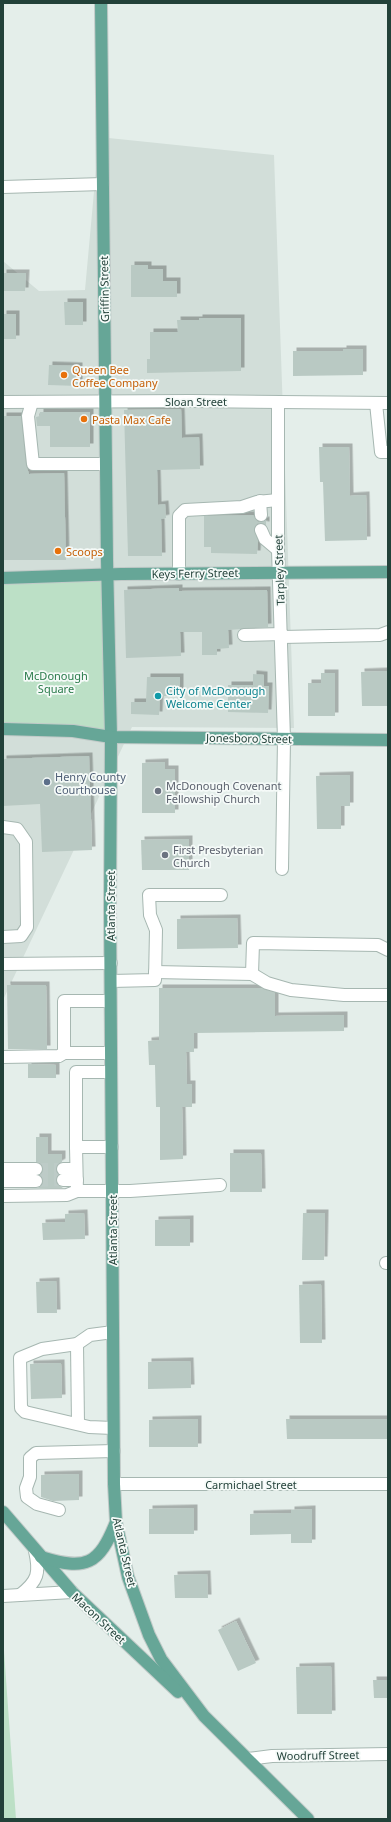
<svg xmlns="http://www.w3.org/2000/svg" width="391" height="1822" font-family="'Noto Sans',sans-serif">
	<defs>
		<filter id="shadow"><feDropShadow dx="3.5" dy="-3.5" stdDeviation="0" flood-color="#0004"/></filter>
	</defs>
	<rect width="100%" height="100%" fill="#e4eeea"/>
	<polygon fill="#d2ded9" points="99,137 274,155 294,728 132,727 3,1000 3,261 39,291 85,290"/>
	<g fill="#bce0c6">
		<polygon points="107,575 111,737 3,735 3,578"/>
		<polygon points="3,1637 16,1819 3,1819"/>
	</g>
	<g fill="#b9c9c3" filter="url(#shadow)">
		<polygon points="131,265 148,265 148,269 163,269 163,281 177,281 177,297 131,297"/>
		<polygon points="3,273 26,273 25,291 3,291"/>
		<polygon points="64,302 83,302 83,325 65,325"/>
		<rect x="3" y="314" width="13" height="25"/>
		<polygon points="199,318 241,318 241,371 147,373 147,359 150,359 150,332 178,332 177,320 199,320"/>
		<polygon points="343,349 363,349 363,375 293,376 293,351 343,351"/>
		<polygon points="49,365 79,366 79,386 48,385"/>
		<polygon points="181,409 182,438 199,437 200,469 157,470 158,505 165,504 166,518 161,519 162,556 128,556 124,410"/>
		<polygon points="40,412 90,412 90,447 50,447 50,426 37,426 36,417 40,416"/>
		<polygon points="3,416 21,416 26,465 29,474 64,473 66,560 3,560"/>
		<polygon points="319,447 349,447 350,496 366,495 367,540 325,541 323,482 320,482"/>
		<polygon points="253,515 258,522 266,520 266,525 258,523 254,529 258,541 257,554 211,553 211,547 204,547 204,516"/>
		<polygon points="179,588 179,591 267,590 268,627 228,630 229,648 217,649 217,655 202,655 202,632 180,632 181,656 126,658 124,590"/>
		<polygon points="387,671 388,706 362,706 361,672"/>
		<polygon points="321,673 335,673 335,716 308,716 308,683 321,683"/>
		<polygon points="253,674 264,675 264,686 269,686 268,713 228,712 228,685 253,685"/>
		<polygon points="147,677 180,677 180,696 160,696 159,715 131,714 131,702 146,702"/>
		<polygon points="89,756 92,850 42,852 40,804 3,806 3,759"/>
		<polygon points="165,762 165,769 175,769 175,813 142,813 142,763"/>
		<polygon points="350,775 350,806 341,806 341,829 317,829 316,776"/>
		<polygon points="189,839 189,870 142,870 141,840"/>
		<polygon points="237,918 238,948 177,949 177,919"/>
		<polygon points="7,985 46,985 47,1049 8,1049"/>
		<polygon points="159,988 261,988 275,993 275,1016 344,1015 344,1031 194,1033 194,1052 186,1052 187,1084 192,1084 192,1107 182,1107 183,1159 160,1160 160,1107 156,1107 155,1065 149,1065 148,1041 159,1040"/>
		<polygon points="28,1064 56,1065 56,1078 28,1078"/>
		<polygon points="36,1137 48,1137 48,1154 62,1154 62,1162 57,1165 56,1169 58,1174 56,1180 57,1184 63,1188 38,1188 43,1184 43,1181 40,1175 43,1169 40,1163 36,1162"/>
		<polygon points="230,1153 261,1153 262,1192 230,1192"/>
		<polygon points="84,1213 85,1239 43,1240 42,1223 65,1222 65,1214"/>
		<polygon points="303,1213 325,1213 324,1260 302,1260"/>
		<polygon points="190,1219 190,1246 155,1246 155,1220"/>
		<polygon points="56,1281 57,1313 37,1313 36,1282"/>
		<polygon points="321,1284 322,1343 300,1343 299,1285"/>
		<polygon points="190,1361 191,1388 148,1389 148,1362"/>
		<polygon points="61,1363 62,1398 31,1399 30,1364"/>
		<polygon points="198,1419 198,1447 149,1447 149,1420"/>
		<polygon points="286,1419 388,1419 388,1439 287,1439"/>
		<polygon points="79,1474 79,1500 53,1501 41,1497 41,1475"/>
		<polygon points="194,1508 194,1534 149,1534 149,1509"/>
		<polygon points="312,1509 312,1543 291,1543 291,1534 250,1535 250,1514 291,1513 291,1510"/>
		<polygon points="207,1574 208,1598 175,1598 174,1575"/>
		<polygon points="236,1621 256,1663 238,1671 218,1630"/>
		<polygon points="331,1666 332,1714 297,1714 296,1667"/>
		<polygon points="373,1680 388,1680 388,1698 374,1698"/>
	</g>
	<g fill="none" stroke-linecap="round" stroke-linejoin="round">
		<g stroke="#bdcbc7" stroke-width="12" stroke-dasharray="12 6" stroke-linecap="butt">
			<polyline points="36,1169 63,1169"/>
			<polyline points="36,1181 63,1180"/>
		</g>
		<defs>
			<g id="minor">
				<polyline points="3,187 103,184"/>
				<polyline points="3,402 191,401 388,403"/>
				<polyline points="32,402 28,416 33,464 105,464"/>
				<polyline points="278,402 278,550 284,739 282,869"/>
				<polyline points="376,403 381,452 388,452"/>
				<polyline points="260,501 261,515"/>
				<polyline points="261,530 265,539 278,550"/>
				<polyline points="179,574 179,516 185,510 242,507 257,502 278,500"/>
				<polyline points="244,635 282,634"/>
				<polyline points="282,637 380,635 388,632"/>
				<polyline points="3,827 17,829 26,842 27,927 21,936 3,937"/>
				<polyline points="3,964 111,963"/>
				<polyline points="155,972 252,974 267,983 291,990 344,995 388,995"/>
				<polyline points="252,974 253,943 378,945 388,950"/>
				<polyline points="111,981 155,980 156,930 150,915 149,895 221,895"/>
				<polyline points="110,1001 64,1001 64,1053 111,1053"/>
				<polyline points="3,1057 59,1056 64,1053"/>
				<polyline points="111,1072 76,1072 76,1147 112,1147"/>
				<polyline points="76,1147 77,1191 130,1191 220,1185"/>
				<polyline points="3,1169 36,1169"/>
				<polyline points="63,1169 76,1169"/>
				<polyline points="63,1180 77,1180"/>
				<polyline points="3,1181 36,1181"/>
				<polyline points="3,1196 67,1195 77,1191"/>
				<polyline points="386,1263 388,1263"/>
				<polyline points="113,1332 90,1335 77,1344 42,1349 20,1358 21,1408 25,1412 89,1427 113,1428"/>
				<polyline points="77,1344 78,1424"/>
				<polyline points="114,1484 388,1484"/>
				<polyline points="59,1510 37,1504 27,1497 26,1488 30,1477 30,1458 36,1453 114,1451"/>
				<path d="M20,1595C38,1581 40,1573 35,1551"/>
				<polyline points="3,1596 72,1592"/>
				<polyline points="248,1759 272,1756 388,1754"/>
			</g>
			<g id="major">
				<polyline points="101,3 107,560 111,737 110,908 113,1332 114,1484 116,1522 128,1577 149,1635 161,1659 204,1716 308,1819"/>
				<polyline points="3,578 121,574 388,572"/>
				<polyline points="3,729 73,731 111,737 388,740"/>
				<polyline points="3,1512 72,1592 178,1692"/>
				<path d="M41,1557C86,1571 99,1565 116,1522"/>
			</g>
		</defs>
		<use href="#minor" stroke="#a6b7b1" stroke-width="14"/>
		<use href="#major" stroke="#c1cac8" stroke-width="14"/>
		<use href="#minor" stroke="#fff" stroke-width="12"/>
		<use href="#major" stroke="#66a697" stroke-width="12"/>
	</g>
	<g fill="#e8710a" stroke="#f5faf8" stroke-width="1.5">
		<circle cx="64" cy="375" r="4"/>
		<circle cx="84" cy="419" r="4"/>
		<circle cx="58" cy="551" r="4"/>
	</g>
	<circle fill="#0f9aa8" stroke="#f5faf8" stroke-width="1.5" cx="158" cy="696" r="4"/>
	<circle fill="#5c6f8a" stroke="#f5faf8" stroke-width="1.5" cx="47" cy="782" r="4"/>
	<g fill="#6b7280" stroke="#f5faf8" stroke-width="1.5">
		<circle cx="158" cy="791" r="4"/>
		<circle cx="165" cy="855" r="4"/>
	</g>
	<g text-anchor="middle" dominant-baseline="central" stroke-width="3.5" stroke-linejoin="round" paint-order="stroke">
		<g font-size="11" fill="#224139" stroke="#f5faf8">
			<text transform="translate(104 289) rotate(-91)">Griffin Street</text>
			<text x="196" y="401">Sloan Street</text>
			<text transform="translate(279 570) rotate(-92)">Tarpley Street</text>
			<text transform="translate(195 573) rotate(-1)">Keys Ferry Street</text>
			<text transform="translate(249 738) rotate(1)">Jonesboro Street</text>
			<text transform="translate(110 906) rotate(-90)">Atlanta Street</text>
			<text transform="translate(112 1230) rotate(-90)">Atlanta Street</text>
			<text x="251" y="1484">Carmichael Street</text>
			<text transform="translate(125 1552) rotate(77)">Atlanta Street</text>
			<text transform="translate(99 1618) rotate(43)">Macon Street</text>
			<text transform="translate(318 1755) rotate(-1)">Woodruff Street</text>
		</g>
		<g font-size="11" fill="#c56008" stroke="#f5faf8" text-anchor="start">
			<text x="72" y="369">Queen Bee<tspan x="72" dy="13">Coffee Company</tspan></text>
			<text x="92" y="419">Pasta Max Cafe</text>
			<text x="66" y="551">Scoops</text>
		</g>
		<g font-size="11" fill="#297b4a" stroke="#f5faf8">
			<text x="56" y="675">McDonough<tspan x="56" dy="13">Square</tspan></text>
		</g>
		<g font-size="11" fill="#0d838f" stroke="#f5faf8" text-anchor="start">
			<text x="166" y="690">City of McDonough<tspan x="166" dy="13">Welcome Center</tspan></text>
		</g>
		<g font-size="11" fill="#4e5e75" stroke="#f5faf8" text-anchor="start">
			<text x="55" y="776">Henry County<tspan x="55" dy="13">Courthouse</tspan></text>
		</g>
		<g font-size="11" fill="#5b616d" stroke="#f5faf8" text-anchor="start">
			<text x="166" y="785">McDonough Covenant<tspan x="166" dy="13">Fellowship Church</tspan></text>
			<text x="173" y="849">First Presbyterian<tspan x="173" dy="13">Church</tspan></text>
		</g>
	</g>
	<rect width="391" height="1822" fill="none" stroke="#224139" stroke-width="8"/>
</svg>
